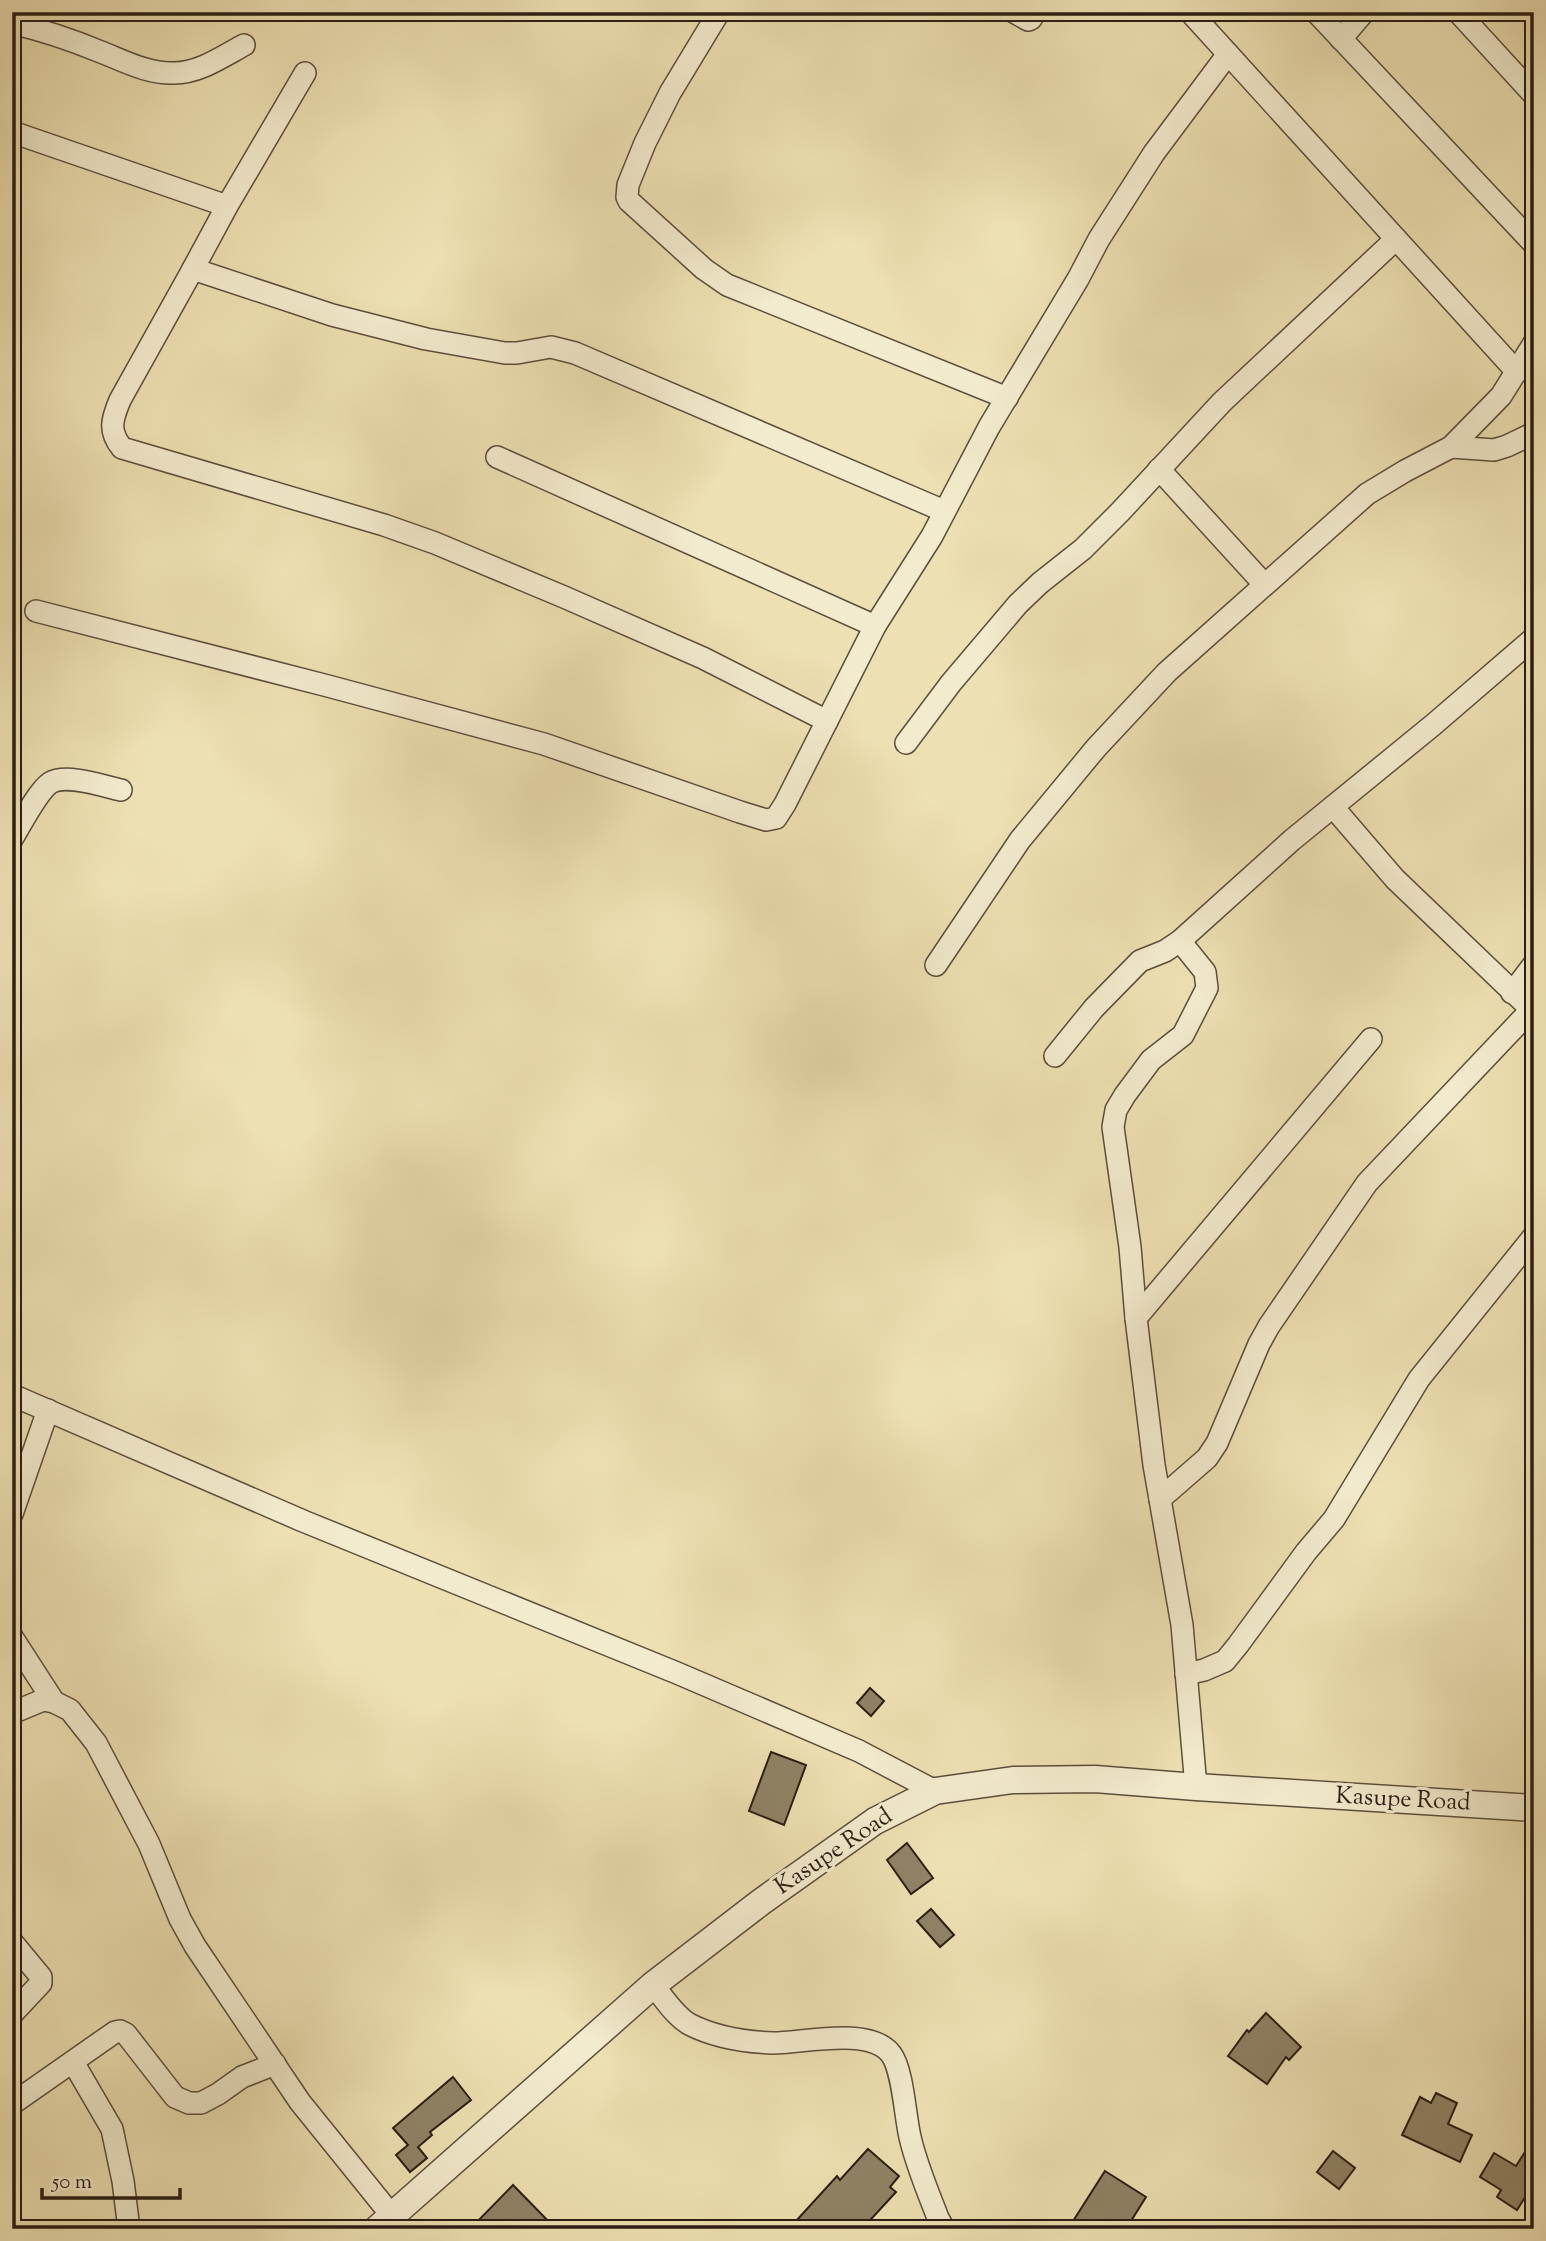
<svg xmlns="http://www.w3.org/2000/svg" width="1546" height="2241" font-family="'Sorts Mill Goudy',serif">
	<rect width="100%" height="100%" fill="#ede0b2"/>
	<filter id="stains"><feTurbulence type="fractalNoise" baseFrequency=".00286" numOctaves="4"/><feColorMatrix values="0 0 0 0 .2 0 0 0 0 .09 0 0 0 0 .02 0 0 0 .5 -.17"/></filter>
	<radialGradient id="worn" r=".72"><stop offset=".6" stop-color="#630" stop-opacity="0"/><stop offset="1" stop-color="#630" stop-opacity=".3"/></radialGradient>
	<g fill="#908366" stroke="#2b1e14" stroke-width="2">
		<polygon points="870,1688 884,1701 871,1716 857,1703"/>
		<polygon points="771,1752 806,1765 784,1825 749,1811"/>
		<polygon points="907,1843 933,1878 911,1894 887,1860"/>
		<polygon points="931,1909 954,1935 940,1947 917,1921"/>
		<polygon points="1266,2013 1301,2047 1289,2060 1286,2057 1267,2084 1228,2056 1247,2030 1249,2032"/>
		<polygon points="453,2077 471,2100 430,2132 432,2135 418,2147 427,2158 410,2172 396,2155 408,2145 393,2128"/>
		<polygon points="1436,2093 1457,2103 1448,2124 1472,2135 1460,2162 1402,2135 1420,2097 1431,2103"/>
		<polygon points="1534,2138 1534,2183 1517,2210 1497,2197 1501,2190 1480,2177 1494,2153 1516,2166"/>
		<polygon points="868,2149 899,2176 890,2187 896,2192 862,2229 836,2229 829,2222 822,2229 805,2229 796,2221 837,2176 840,2180"/>
		<polygon points="1333,2151 1355,2168 1339,2189 1317,2172"/>
		<polygon points="1105,2171 1146,2197 1126,2229 1068,2229"/>
		<polygon points="513,2185 556,2229 470,2229"/>
	</g>
	<g fill="none" stroke-linecap="round" stroke-linejoin="round">
		<defs>
			<g id="minor">
				<polyline points="719,12 670,93 645,143 628,185 627,197 629,201 704,269 727,285 1007,398"/>
				<polyline points="1014,12 1028,20 1031,19 1035,12"/>
				<polyline points="1190,12 1517,372"/>
				<polyline points="1316,12 1534,244"/>
				<polyline points="1458,12 1534,95"/>
				<path d="M12,23C42,30 72,40 101,52C124,61 148,74 174,73C199,73 222,57 244,45"/>
				<polyline points="1341,39 1364,12"/>
				<polyline points="12,132 227,206 305,73"/>
				<polyline points="227,206 193,269 332,315 426,339 505,353 517,353 551,347 575,353 944,511"/>
				<path d="M193,269L120,400C112,419 108,431 122,448L384,525L435,543L564,597L703,658L827,721"/>
				<polyline points="1451,447 1494,450 1507,446 1534,433"/>
				<polyline points="497,457 875,626"/>
				<polyline points="1159,469 1264,584"/>
				<polyline points="36,611 328,686 544,744 740,812 766,820 776,818 785,804 875,626 932,536 989,427 1078,279 1099,239 1154,153 1228,54"/>
				<polyline points="906,743 951,683 1018,604 1040,583 1083,549 1121,511 1222,402 1396,239"/>
				<polyline points="1333,807 1395,879 1534,1012"/>
				<path d="M12,839C20,826 38,791 50,783C66,773 103,786 121,790"/>
				<polyline points="1180,941 1205,972 1207,988 1183,1035 1151,1060 1125,1095 1116,1110 1113,1127 1130,1247 1136,1318 1154,1465 1182,1625 1196,1787"/>
				<polyline points="936,965 1020,840 1096,748 1167,672 1367,494 1405,471 1451,447 1501,396 1534,343"/>
				<polyline points="1512,993 1534,964"/>
				<polyline points="1055,1056 1094,1008 1140,961 1165,951 1180,941 1292,840 1433,725 1534,638"/>
				<polyline points="1136,1318 1371,1039"/>
				<polyline points="12,1395 303,1521 677,1673 859,1751 935,1791"/>
				<polyline points="1160,1499 1207,1458 1217,1443 1259,1344 1269,1326 1367,1183 1531,1010"/>
				<polyline points="12,1514 48,1410"/>
				<polyline points="12,1637 54,1702"/>
				<polyline points="1186,1674 1204,1670 1225,1661 1238,1645 1306,1552 1334,1519 1419,1379 1534,1236"/>
				<polyline points="12,1713 43,1700 54,1702 70,1710 96,1743 149,1844 180,1919 195,1946 300,2102 392,2216"/>
				<polyline points="12,1942 41,1977 41,1983 12,2014"/>
				<path d="M653,1985C664,1998 674,2015 689,2024C714,2037 745,2042 773,2043C803,2043 870,2026 891,2054C903,2070 905,2116 910,2137C916,2164 928,2192 938,2218L944,2229"/>
				<polyline points="73,2062 112,2129 123,2181 129,2229"/>
				<polyline points="12,2104 115,2032 120,2031 126,2034 175,2097 189,2103 201,2103 218,2094 242,2077 275,2064"/>
				<polyline points="1532,2229 1534,2226"/>
			</g>
			<polyline id="tertiary" points="377,2229 653,1985 761,1902 875,1821 935,1791 1013,1780 1095,1779 1196,1787 1534,1808"/>
		</defs>
		<use href="#minor" stroke="#5c4e3c" stroke-width="24"/>
		<use href="#tertiary" stroke="#5c4e3c" stroke-width="29"/>
		<use href="#minor" stroke="#f3ebcd" stroke-width="21"/>
		<use href="#tertiary" stroke="#f3ebcd" stroke-width="26"/>
	</g>
	<g text-anchor="middle" dominant-baseline="central" stroke-width="6" stroke-linejoin="round" paint-order="stroke">
		<g font-size="24" fill="#2b1e14" stroke="#f3ebcd">
			<text transform="translate(1403 1800) rotate(3)">Kasupe Road</text>
			<text transform="translate(834 1852) rotate(-34)">Kasupe Road</text>
		</g>
	</g>
	<rect width="1546" height="2241" fill="none" stroke="#ede0b2" stroke-width="42"/>
	<rect x="14" y="14" width="1518" height="2213" fill="none" stroke="#2b1e14" stroke-width="3.5"/>
	<rect x="21" y="21" width="1504" height="2199" fill="none" stroke="#2b1e14" stroke-width="2"/>
	<path d="M42 2188v10h138v-10" fill="none" stroke="#2b1e14" stroke-width="3.5"/>
	<text x="52" y="2188" font-size="21" fill="#2b1e14" stroke="#f3ebcd" stroke-width="5" paint-order="stroke">50 m</text>
	<rect width="100%" height="100%" filter="url(#stains)"/>
	<rect width="100%" height="100%" fill="url(#worn)"/>
</svg>
